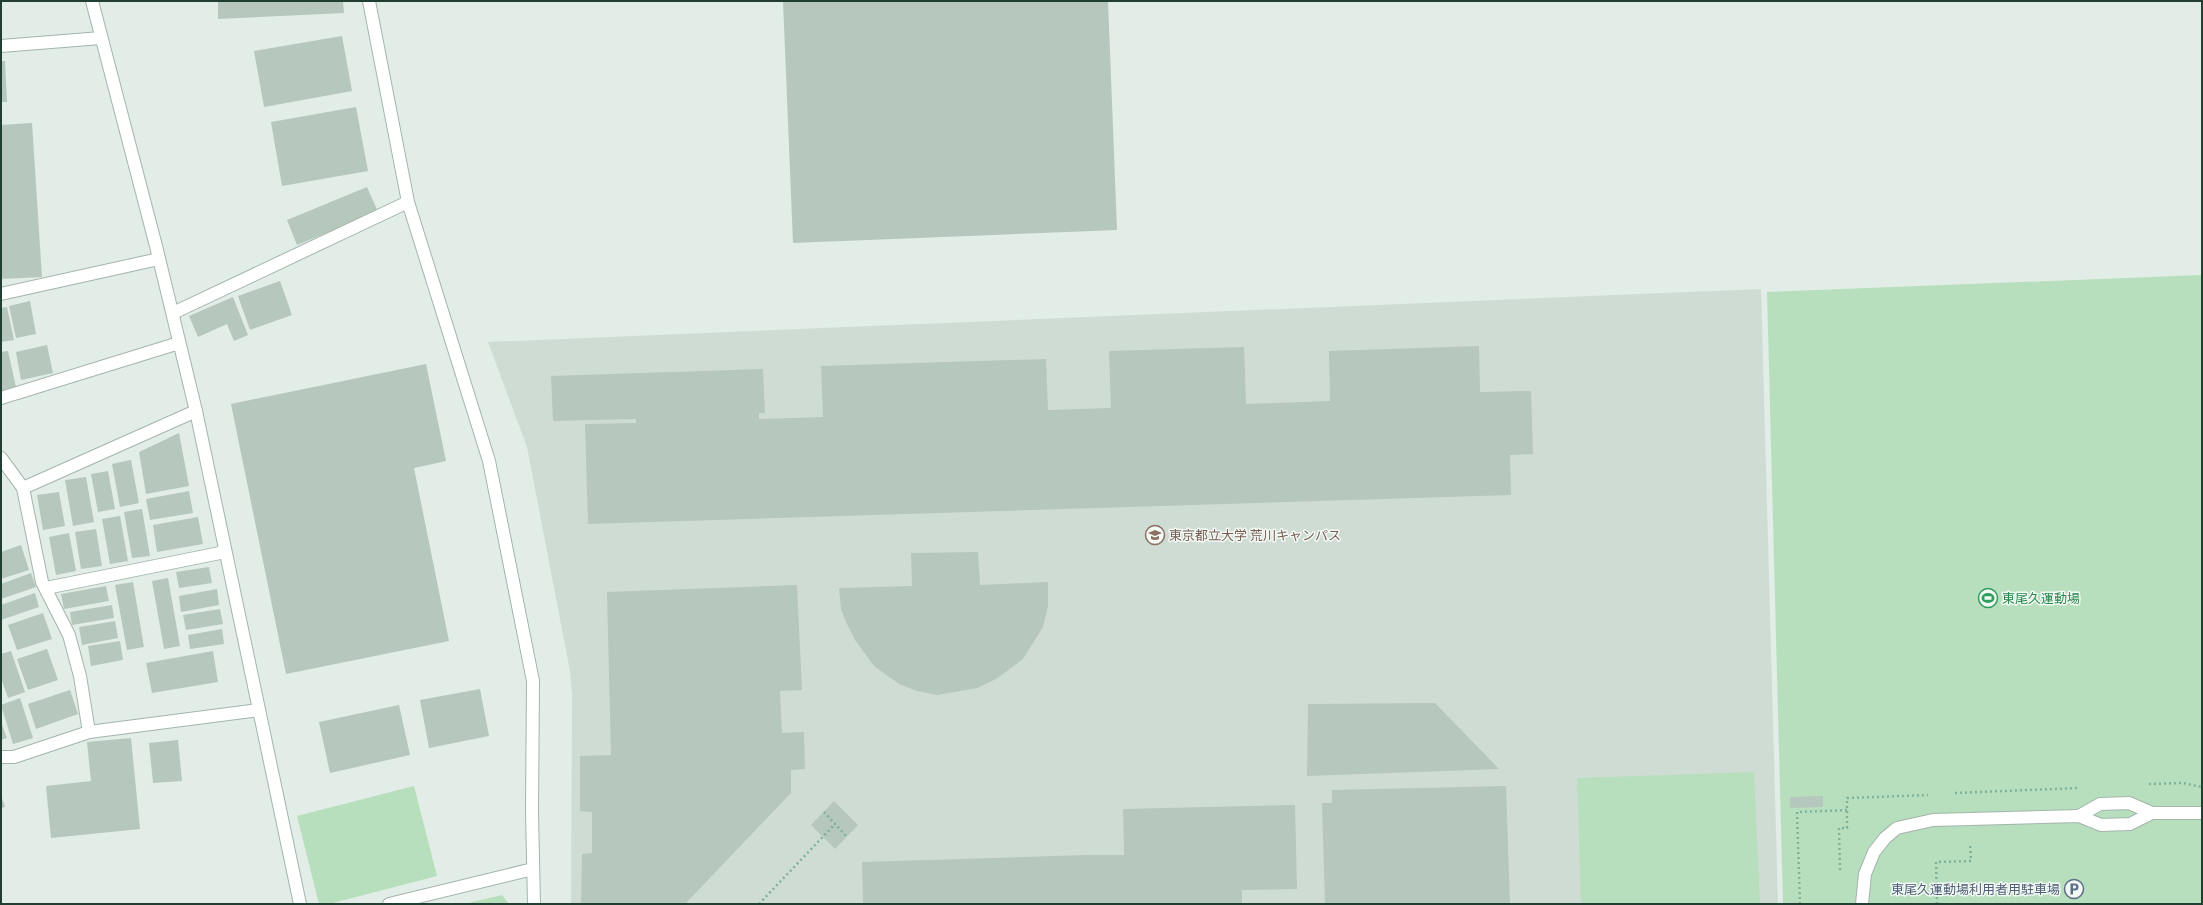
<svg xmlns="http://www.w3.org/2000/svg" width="2203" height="905" font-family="'Roboto Condensed','Noto Sans JP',sans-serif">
	<rect width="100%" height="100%" fill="#e1ede6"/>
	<polygon fill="#cfdcd4" points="1761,289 1778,904 571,904 572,695 570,671 527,447 488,342"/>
	<g fill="#b8dfbd">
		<polygon points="2202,275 2202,904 1783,904 1767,292"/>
		<polygon points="1754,772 1760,904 1581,904 1577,778"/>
		<polygon points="414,786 437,876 329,904 319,904 297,816"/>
		<polygon points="502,895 509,904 464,904"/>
	</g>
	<g fill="#b6c7be">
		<polygon points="218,1 343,1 344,13 218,19"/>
		<polygon points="783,1 1108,1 1117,230 793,243"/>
		<polygon points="342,36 352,91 264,107 254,51"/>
		<polygon points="1,61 5,61 7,102 1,102"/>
		<polygon points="356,107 368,171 282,186 271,122"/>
		<polygon points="32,123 42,277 1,279 1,125"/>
		<polygon points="367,187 378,212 297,245 287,220"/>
		<polygon points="280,281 292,315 250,330 238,296"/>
		<polygon points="233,297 248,335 234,341 227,324 198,337 189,316"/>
		<polygon points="30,301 36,334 16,338 9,306"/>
		<polygon points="7,307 14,340 1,342 1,308"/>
		<polygon points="47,345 53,373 21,380 16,352"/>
		<polygon points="1479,346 1480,392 1531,391 1533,454 1510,455 1511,495 588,524 585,424 636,423 636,419 553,421 551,376 763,369 765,413 759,413 759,419 823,417 821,366 1046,359 1048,410 1111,408 1109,351 1244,347 1246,404 1330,401 1329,351"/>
		<polygon points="8,351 16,387 1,391 1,352"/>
		<polygon points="426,364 446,461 414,468 449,641 286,674 231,404"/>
		<polygon points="179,433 189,486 146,494 139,452"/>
		<polygon points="131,460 139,503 120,507 112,464"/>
		<polygon points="108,471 115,509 98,512 91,474"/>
		<polygon points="86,477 94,522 73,526 65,480"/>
		<polygon points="189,491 193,513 150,520 146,499"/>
		<polygon points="59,492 65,526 43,530 37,495"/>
		<polygon points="142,509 150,556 132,558 124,512"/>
		<polygon points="120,516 128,561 110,564 102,519"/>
		<polygon points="198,517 203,544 157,552 153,525"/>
		<polygon points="96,529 102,566 81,569 75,532"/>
		<polygon points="69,533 76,571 56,575 49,537"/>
		<polygon points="21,545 29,570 1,579 1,552"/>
		<polygon points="978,552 980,585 1048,582 1048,606 1043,627 1023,659 996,679 977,688 937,695 917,691 899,684 874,666 855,640 846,622 841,609 839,588 912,586 911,553"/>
		<polygon points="209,567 212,583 179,588 176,572"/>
		<polygon points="31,573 36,587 1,599 1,584"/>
		<polygon points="168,578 180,646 164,649 152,581"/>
		<polygon points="133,582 144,647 127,650 115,585"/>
		<polygon points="797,585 802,690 780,691 782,733 804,732 805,769 791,770 791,793 685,904 581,904 582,854 592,853 592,812 580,811 580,756 611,755 607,592"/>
		<polygon points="106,586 109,601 64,609 61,594"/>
		<polygon points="217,589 219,605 181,612 179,596"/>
		<polygon points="35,593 39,607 1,620 1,605"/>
		<polygon points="112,605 114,618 72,625 70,612"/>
		<polygon points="220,609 223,624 186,630 183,615"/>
		<polygon points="43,613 52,639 17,650 8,625"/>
		<polygon points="115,621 118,638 82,645 79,627"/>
		<polygon points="222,629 224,644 190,649 188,635"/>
		<polygon points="120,641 123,660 91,666 88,646"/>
		<polygon points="47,649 58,680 28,690 17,659"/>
		<polygon points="11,651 25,692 8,698 1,678 1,654"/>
		<polygon points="213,651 218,682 152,693 146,663"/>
		<polygon points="480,689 489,736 429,748 420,700"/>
		<polygon points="70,690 78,714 36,729 28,704"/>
		<polygon points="20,698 33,738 13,744 1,705"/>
		<polygon points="1435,703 1499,769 1307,776 1308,704"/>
		<polygon points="399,705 410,755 330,773 319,722"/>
		<polygon points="1,722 7,738 1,740"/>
		<polygon points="131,738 140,829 51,838 46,786 91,781 87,742"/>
		<polygon points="178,740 182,781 153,783 149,743"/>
		<polygon points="1506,786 1510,904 1325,904 1322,803 1332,803 1332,790"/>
		<polygon points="1,795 5,807 1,808"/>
		<polygon points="1823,796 1823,807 1790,808 1790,797"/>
		<polygon points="834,801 858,825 835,849 811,825"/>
		<polygon points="1295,805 1297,889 1242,890 1242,904 863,904 862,862 1086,855 1124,855 1123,809"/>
	</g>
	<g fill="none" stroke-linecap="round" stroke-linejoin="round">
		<defs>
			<g id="minor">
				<polyline points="92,1 156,246 196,411 300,904"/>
				<polyline points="369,1 408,202 489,461 533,681 532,812 534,904"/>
				<polyline points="1,46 101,38"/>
				<polyline points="1,294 159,259"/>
				<polyline points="173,313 408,202"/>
				<polyline points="1,398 179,343"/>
				<polyline points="1,458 23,488 42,582 69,635 80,676 89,732"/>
				<polyline points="23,488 196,411"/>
				<polyline points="46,588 225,552"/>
				<polyline points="1,757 14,757 89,732 259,710"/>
				<polyline points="2079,816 2100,804 2129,803 2152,813 2202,813"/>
				<polyline points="389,904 533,869"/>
				<polyline points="1862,904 1865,874 1874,852 1885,838 1897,828 1933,820 2079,816 2101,825 2130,824 2152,813"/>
			</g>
		</defs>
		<use href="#minor" stroke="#a3b5ac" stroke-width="14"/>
		<g stroke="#7fb29b" stroke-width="2.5" stroke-dasharray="2 3" stroke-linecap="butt">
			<polyline points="2149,784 2183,783 2202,787"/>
			<polyline points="1955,793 2078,788"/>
			<polyline points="824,812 847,837"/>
			<polyline points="1840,870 1839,828 1847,828 1847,798 1928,795"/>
			<polyline points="759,904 835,824"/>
			<polyline points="1800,904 1797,812 1847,810"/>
			<polyline points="1937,904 1936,862 1971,861 1970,843"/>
		</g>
		<use href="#minor" stroke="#fff" stroke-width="12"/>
	</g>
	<defs>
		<symbol id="university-ring" viewBox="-11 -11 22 22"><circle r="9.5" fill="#f2f9f4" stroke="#8d6e63" stroke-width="1.5"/><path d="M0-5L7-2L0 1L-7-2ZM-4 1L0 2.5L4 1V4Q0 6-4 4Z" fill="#8d6e63"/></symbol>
		<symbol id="stadium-ring" viewBox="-11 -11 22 22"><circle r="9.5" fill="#f2f9f4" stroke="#2e9e5b" stroke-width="1.5"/><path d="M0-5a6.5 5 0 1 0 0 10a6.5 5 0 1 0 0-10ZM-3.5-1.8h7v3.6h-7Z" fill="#2e9e5b"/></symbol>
		<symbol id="parking-ring" viewBox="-11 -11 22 22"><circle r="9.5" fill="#f2f9f4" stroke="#5c6f8a" stroke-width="1.5"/><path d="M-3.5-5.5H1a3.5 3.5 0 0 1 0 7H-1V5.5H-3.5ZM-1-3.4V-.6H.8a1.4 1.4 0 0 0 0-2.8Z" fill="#5c6f8a"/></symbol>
	</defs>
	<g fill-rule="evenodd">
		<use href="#university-ring" x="1144" y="524" width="22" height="22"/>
		<use href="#stadium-ring" x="1977" y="587" width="22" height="22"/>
		<use href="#parking-ring" x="2063" y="878" width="22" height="22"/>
	</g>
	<g text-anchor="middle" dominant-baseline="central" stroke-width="3" stroke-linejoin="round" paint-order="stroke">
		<g font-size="13" fill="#785e54" stroke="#f2f9f4" text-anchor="start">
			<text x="1169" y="535">東京都立大学 荒川キャンパス</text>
		</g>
		<g font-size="13" fill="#27864d" stroke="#f2f9f4" text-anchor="start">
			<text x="2002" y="598">東尾久運動場</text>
		</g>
		<g font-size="13" fill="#4e5e75" stroke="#f2f9f4" text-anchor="end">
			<text x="2060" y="889">東尾久運動場利用者用駐車場</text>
		</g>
	</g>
	<rect width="2203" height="905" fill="none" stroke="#203e32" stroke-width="4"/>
</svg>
